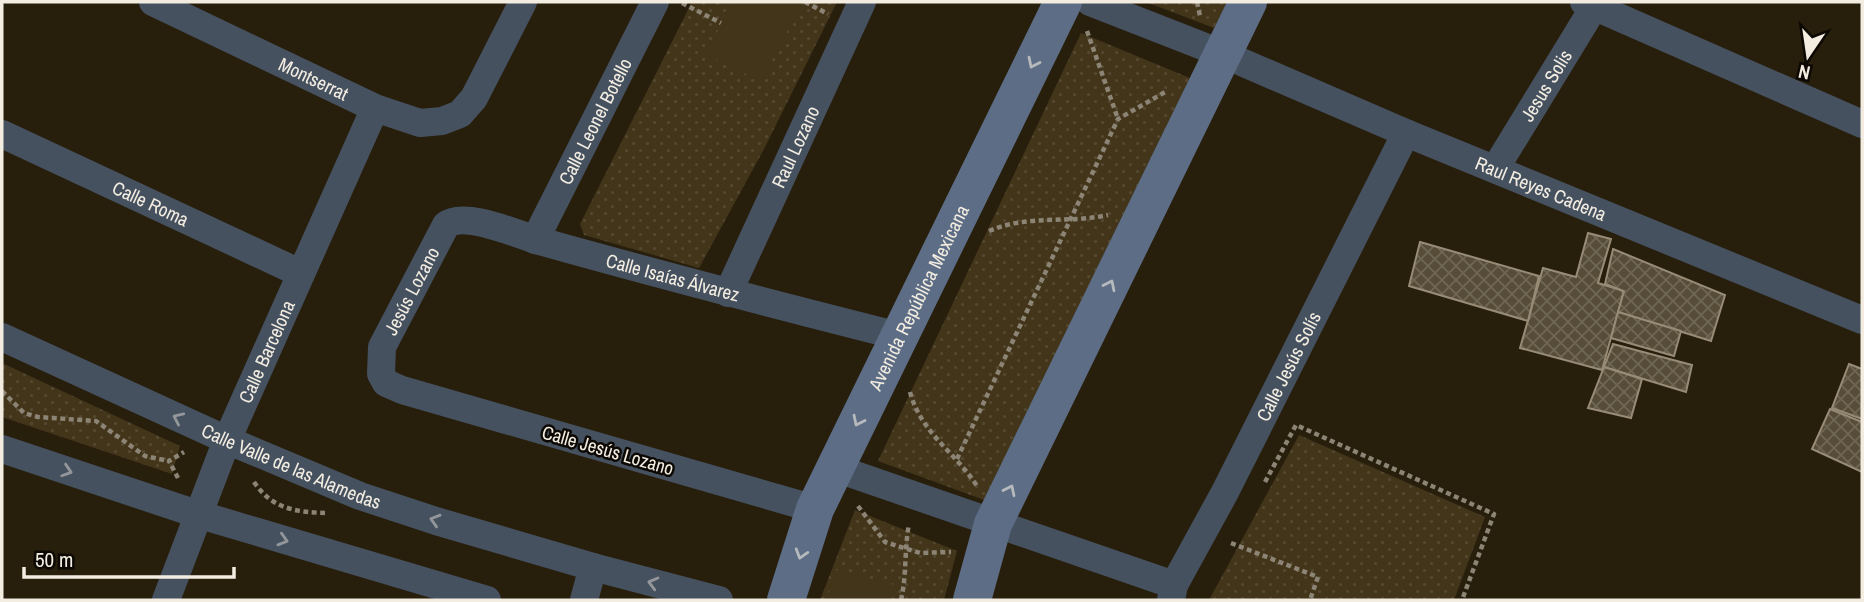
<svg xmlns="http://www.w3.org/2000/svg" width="1864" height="602" font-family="'Archivo Narrow',sans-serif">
	<defs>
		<pattern id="park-dots" width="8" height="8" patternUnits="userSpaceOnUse" patternTransform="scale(1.75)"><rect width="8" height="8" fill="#42351a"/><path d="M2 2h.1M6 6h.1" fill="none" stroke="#544930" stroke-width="1.8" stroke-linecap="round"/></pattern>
		<pattern id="building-cross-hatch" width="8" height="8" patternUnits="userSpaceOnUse" patternTransform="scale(1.75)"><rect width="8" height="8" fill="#564c38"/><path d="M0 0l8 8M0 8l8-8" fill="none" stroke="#6f6654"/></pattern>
	</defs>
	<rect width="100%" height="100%" fill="#271e0c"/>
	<g fill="url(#park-dots)">
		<polygon points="692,2 837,2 763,151 699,268 584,235 580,224"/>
		<polygon points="1146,2 1227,2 1214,28"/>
		<polygon points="1081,33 1190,78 984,500 878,461"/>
		<polygon points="2,363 180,446 172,474 2,417"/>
		<polygon points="1299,435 1485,517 1454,600 1209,600"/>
		<polygon points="855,510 957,551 944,600 820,600"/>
	</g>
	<g fill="#42351a">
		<polygon points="732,2 803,2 761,81 706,55"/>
		<polygon points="835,570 895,585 891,600 827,600"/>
	</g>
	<g fill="url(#building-cross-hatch)" stroke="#988c77" stroke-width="2">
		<polygon points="1588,233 1611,239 1598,283 1624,291 1602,370 1520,348 1543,268 1576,277"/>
		<polygon points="1420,242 1539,276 1528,321 1409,286"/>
		<polygon points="1613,249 1725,295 1711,341 1618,312 1624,291 1605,284"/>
		<polygon points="1618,312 1681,331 1674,356 1611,338"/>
		<polygon points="1613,344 1692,365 1686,392 1604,367"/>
		<polygon points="1849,364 1862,369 1862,419 1832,408"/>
		<polygon points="1604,367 1642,379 1631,418 1588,408"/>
		<polygon points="1830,409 1862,422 1862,472 1812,449"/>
	</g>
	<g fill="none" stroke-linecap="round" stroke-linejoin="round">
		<g stroke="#8c8475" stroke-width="4.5" stroke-dasharray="5 3.5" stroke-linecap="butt">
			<polyline points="805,2 828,14"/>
			<polyline points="1197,2 1200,16"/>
			<polyline points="682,3 721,23"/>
			<polyline points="1087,31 1118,119"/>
			<path d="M989,231C1029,214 1067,224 1108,215"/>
			<polyline points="2,391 24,413 38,417 96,421 145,456 169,461"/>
			<path d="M910,392C921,433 955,452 977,486"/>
			<polyline points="957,459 1118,119 1167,91"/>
			<polyline points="178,478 169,461 184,452"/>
			<path d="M254,482C272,509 296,512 325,513"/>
			<polyline points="1265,482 1296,425 1494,514 1462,600"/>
			<polyline points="858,506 885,542 920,553 951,552"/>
			<polyline points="1231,543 1318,577 1310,600"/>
			<path d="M901,600C907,574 904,550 909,524"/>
		</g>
		<g stroke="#465160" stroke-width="28">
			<path id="s1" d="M153,2L375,108L420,123L442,121L460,114L474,98L523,2"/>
			<path id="s2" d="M1090,2L1223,54L1406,133L1862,320"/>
			<polyline points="1584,2 1862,124"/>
			<path id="s3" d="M2,134L300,273"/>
			<path id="s4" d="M1495,169L1597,2"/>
			<path id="s5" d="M535,240L655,2"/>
			<path id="s6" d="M728,293L862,2"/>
			<path id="s7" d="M2,337L227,440L360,496L436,521L593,567L719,600"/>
			<polyline points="2,449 197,514 487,600"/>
			<polyline points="835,468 1174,585"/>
			<path id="s8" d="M815,509L402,390L386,383L381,374L382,347L446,225C465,210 521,236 543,242C661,275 780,306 899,336"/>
			<path id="s9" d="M166,600L227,440L375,108"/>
			<polyline points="584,600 593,567"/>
			<path id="s10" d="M1171,600L1174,585L1225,492L1406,133"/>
		</g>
		<g stroke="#5c6d85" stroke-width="38">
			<path id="s11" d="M786,600L815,509L1063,2"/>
			<polyline points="972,600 993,524 1248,2"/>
		</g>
	</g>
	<defs><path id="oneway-chevron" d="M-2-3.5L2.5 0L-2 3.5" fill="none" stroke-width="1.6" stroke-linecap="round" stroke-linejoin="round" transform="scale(1.75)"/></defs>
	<g stroke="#b7babc">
		<use href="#oneway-chevron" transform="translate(1033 63) rotate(116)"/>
		<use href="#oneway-chevron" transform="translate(1110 285) rotate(-64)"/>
		<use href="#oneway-chevron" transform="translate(858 421) rotate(116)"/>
		<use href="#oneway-chevron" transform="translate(1010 490) rotate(-64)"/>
		<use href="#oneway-chevron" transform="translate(801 554) rotate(107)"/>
	</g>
	<g stroke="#94979a">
		<use href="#oneway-chevron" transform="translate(178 418) rotate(-155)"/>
		<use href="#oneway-chevron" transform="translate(67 471) rotate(18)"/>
		<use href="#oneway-chevron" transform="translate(435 520) rotate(-163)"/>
		<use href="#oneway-chevron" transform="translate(283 540) rotate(17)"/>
		<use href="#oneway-chevron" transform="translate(653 583) rotate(-165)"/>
	</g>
	<g text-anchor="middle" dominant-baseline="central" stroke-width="5" stroke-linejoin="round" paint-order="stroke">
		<g font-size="19" fill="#f3ede1" stroke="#0c0803">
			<text stroke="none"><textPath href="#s1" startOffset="178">Montserrat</textPath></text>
			<text stroke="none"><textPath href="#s4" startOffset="98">Jesus Solis</textPath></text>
			<text stroke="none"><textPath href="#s5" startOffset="133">Calle Leonel Botello</textPath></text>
			<text stroke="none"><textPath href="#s6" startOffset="161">Raul Lozano</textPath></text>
			<text stroke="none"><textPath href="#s2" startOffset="488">Raul Reyes Cadena</textPath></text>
			<text stroke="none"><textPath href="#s3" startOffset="164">Calle Roma</textPath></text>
			<text stroke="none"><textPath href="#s8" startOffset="858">Calle Isaías Álvarez</textPath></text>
			<text stroke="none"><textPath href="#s8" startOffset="548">Jesús Lozano</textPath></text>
			<text stroke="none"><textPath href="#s11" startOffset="331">Avenida República Mexicana</textPath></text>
			<text stroke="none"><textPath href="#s9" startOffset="268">Calle Barcelona</textPath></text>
			<text stroke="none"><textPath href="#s10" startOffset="262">Calle Jesús Solís</textPath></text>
			<text transform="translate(608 450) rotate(16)">Calle Jesús Lozano</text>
			<text stroke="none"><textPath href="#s7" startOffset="317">Calle Valle de las Alamedas</textPath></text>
		</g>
	</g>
	<rect width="1864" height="602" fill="none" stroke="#f3ede1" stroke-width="7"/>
	<g transform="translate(1808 56) rotate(193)" stroke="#0c0803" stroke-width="5" paint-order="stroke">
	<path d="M0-5L12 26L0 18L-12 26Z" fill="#f3ede1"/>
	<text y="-10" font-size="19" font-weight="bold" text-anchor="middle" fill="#f3ede1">N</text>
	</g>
	<path d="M24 567v10h210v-10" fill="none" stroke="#f3ede1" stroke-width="3.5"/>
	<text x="35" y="567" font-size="21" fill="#f3ede1" stroke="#0c0803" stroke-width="5" paint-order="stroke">50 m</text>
</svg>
